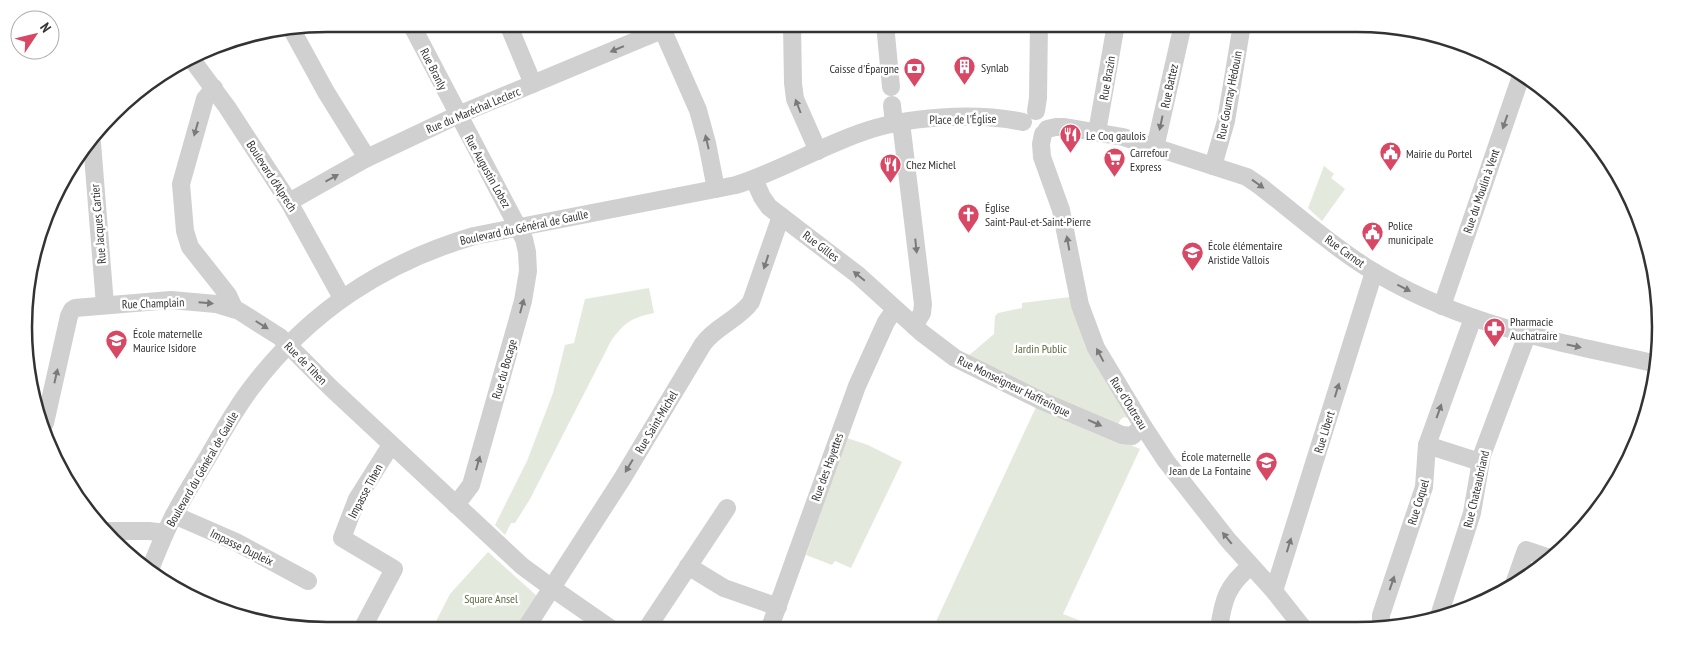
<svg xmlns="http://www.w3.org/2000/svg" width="1684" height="655" font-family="'PT Sans Narrow',sans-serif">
	<rect width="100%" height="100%" fill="#fff"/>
	<g fill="#e4e9dd">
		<polygon points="1324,166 1334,174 1331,178 1345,189 1322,221 1308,208"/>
		<path d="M649,288L654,313C631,318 625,322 611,341L530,499L515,523H511L505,535L495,525L527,461L553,393L565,345L574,343L585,299Z"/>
		<polygon points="1070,297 1128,418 1124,417 1120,420 1118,426 1120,429 967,357 994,334 995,316 998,313 1022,308 1022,303"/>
		<polygon points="1037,405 1140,449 1063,614 1102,629 932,630"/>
		<polygon points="847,438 868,445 902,462 851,568 835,561 832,565 806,555"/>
		<polygon points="488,552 537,596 515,631 431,631 450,594"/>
	</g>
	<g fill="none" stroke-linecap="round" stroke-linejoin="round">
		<g stroke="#d0d0d0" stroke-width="18">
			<polyline points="411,24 524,239 527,252 528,271 523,301 471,485 456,505"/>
			<polyline points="508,24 533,84"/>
			<polyline points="660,24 698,110 707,143 716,189"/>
			<polyline points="792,24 793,83 795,99 818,151"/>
			<polyline points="885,24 891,87"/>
			<polyline points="292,30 326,92 367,158"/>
			<polyline points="193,61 227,107 289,202 342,298"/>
			<polyline points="214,88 205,99 181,184 185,231 190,247 228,295 234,308"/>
			<polyline points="892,105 894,124"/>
			<polyline points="1036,111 1038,98 1039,24"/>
			<polyline points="901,122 923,304 922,313 914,326"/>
			<path d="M1047,129L1056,127H1065L1123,137L1247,177L1260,186C1295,213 1328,243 1366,267C1457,324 1550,340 1653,363"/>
			<polyline points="1097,132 1116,24"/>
			<polyline points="1043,134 1041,144 1042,157 1061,210 1080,305 1096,348 1143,426 1166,461 1228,540 1274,591 1304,629"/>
			<polyline points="92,143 105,305"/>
			<polyline points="1155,148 1183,24"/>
			<polyline points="1213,166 1226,121 1242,24"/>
			<polyline points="754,179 762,197 769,207 858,275 922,333 955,358 1042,401 1122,435 1132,436 1143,426"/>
			<polyline points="289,202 367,158 458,115 662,30"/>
			<polyline points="1442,306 1521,76"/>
			<polyline points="45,423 69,316 72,310 75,308 171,300 216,304 239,311 280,337 331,388 522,566 552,588 614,631"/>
			<polyline points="1427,445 1480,462"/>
			<polyline points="174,515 236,542 308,581"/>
			<polyline points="108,531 149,531 165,533"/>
			<polyline points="688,566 724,588 778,607"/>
			<path d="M149,572C156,555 162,539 170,523C181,500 195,479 208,457C222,433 235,409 252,387C310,311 383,263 474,236L736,185C779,171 818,148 860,133C906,116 976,112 1023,122"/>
			<polyline points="1514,584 1526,550 1553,559"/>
			<polyline points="1274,591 1374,272"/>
			<polyline points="1439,616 1472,513 1482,455 1527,335"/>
			<path d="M1219,629C1223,600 1227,585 1251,566"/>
			<polyline points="1385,629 1381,624 1381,615 1424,487 1427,445 1473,318"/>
			<polyline points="646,630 727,508"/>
			<polyline points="769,630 857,386 886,322 895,309"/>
			<polyline points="361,631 394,569 342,538 357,499 391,445"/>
			<path d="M524,631L622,479L703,344C716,326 738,320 751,302L781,216"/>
		</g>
	</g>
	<defs><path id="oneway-solid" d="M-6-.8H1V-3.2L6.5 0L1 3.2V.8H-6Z" transform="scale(1.25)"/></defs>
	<g fill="#7a7a7a">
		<use href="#oneway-solid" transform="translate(617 49) rotate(157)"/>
		<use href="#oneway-solid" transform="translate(798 106) rotate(-111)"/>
		<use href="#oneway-solid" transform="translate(1505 122) rotate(109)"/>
		<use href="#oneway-solid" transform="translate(1161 123) rotate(102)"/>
		<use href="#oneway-solid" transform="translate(196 129) rotate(106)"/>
		<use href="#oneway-solid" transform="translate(707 142) rotate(-103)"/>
		<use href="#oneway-solid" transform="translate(332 178) rotate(-29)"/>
		<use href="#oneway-solid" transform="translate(1258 184) rotate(36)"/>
		<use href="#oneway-solid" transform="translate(1068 243) rotate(-100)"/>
		<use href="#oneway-solid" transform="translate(916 246) rotate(84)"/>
		<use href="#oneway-solid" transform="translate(766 262) rotate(108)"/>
		<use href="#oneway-solid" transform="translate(859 276) rotate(-141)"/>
		<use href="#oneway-solid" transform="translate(1404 288) rotate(27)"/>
		<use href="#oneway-solid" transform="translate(206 303) rotate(5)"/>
		<use href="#oneway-solid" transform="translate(522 306) rotate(-75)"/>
		<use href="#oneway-solid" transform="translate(262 325) rotate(32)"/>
		<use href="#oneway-solid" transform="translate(1574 346) rotate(12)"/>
		<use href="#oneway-solid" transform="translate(1100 355) rotate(-118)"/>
		<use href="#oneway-solid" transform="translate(56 376) rotate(-77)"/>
		<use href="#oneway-solid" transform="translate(1337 390) rotate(-73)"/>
		<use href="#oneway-solid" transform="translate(1439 411) rotate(-70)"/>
		<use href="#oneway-solid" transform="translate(1095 423) rotate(24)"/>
		<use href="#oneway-solid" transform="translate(478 463) rotate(-74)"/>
		<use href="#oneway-solid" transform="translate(629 466) rotate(121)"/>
		<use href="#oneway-solid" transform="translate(1227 538) rotate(-129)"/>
		<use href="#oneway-solid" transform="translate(1289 545) rotate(-73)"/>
		<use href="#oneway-solid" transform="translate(1392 583) rotate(-71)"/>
	</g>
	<defs>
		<symbol id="building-pin" viewBox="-11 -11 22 30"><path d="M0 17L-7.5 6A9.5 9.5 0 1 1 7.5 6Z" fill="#d84763" stroke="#fff"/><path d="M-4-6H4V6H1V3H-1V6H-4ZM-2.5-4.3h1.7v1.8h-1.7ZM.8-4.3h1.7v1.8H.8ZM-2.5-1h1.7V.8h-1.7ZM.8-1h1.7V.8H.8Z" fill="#fff"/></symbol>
		<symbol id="bank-pin" viewBox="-11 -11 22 30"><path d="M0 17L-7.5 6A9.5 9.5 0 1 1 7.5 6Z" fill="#d84763" stroke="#fff"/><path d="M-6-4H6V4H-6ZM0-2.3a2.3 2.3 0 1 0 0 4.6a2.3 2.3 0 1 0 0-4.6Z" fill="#fff"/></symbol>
		<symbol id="restaurant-pin" viewBox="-11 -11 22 30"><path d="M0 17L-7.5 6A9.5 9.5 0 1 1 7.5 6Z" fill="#d84763" stroke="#fff"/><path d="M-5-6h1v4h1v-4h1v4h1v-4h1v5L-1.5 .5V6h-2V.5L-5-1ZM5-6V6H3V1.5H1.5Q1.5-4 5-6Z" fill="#fff"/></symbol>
		<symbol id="civic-pin" viewBox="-11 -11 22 30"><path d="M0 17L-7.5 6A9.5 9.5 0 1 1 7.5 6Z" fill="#d84763" stroke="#fff"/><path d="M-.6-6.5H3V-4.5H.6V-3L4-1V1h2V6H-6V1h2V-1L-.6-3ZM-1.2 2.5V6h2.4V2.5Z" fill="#fff"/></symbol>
		<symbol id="supermarket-pin" viewBox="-11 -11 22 30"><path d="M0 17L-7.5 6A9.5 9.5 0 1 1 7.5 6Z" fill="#d84763" stroke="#fff"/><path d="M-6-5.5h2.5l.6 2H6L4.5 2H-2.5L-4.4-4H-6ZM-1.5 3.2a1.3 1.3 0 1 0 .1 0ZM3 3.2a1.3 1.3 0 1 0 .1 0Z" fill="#fff"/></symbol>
		<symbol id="church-pin" viewBox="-11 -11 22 30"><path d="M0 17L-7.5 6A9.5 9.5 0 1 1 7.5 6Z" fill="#d84763" stroke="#fff"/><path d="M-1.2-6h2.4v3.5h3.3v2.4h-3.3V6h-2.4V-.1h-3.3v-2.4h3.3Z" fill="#fff"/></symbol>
		<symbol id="school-pin" viewBox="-11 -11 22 30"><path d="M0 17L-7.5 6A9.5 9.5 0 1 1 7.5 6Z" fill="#d84763" stroke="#fff"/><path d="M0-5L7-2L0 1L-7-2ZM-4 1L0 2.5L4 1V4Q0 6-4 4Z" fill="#fff"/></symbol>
		<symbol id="pharmacy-pin" viewBox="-11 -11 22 30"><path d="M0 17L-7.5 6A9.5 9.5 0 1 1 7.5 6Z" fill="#d84763" stroke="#fff"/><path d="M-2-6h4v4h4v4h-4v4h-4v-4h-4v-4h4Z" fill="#fff"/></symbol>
	</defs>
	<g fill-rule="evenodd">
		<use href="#building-pin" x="952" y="54" width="25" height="34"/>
		<use href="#bank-pin" x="902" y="56" width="25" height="34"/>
		<use href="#restaurant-pin" x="1058" y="122" width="25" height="34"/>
		<use href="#civic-pin" x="1378" y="140" width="25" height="34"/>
		<use href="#supermarket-pin" x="1102" y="146" width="25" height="34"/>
		<use href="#restaurant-pin" x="878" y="152" width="25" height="34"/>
		<use href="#church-pin" x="956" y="202" width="25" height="34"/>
		<use href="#civic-pin" x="1360" y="220" width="25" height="34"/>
		<use href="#school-pin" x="1180" y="240" width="25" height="34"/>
		<use href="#pharmacy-pin" x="1482" y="316" width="25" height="34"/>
		<use href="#school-pin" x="104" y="328" width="25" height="34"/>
		<use href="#school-pin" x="1254" y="450" width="25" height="34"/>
	</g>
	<g text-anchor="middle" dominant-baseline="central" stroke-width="5" stroke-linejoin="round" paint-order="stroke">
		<g font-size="12" fill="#333" stroke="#fff" text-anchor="start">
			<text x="981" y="67">Synlab</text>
			<text x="899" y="68" text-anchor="end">Caisse d'Épargne</text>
			<text x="1086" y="135">Le Coq gaulois</text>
			<text x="1130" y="152">Carrefour<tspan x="1130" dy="14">Express</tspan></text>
			<text x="1406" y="153">Mairie du Portel</text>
			<text x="906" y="164">Chez Michel</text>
			<text x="985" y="207">Église<tspan x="985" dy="14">Saint-Paul-et-Saint-Pierre</tspan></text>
			<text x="1388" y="225">Police<tspan x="1388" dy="14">municipale</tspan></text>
			<text x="1208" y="245">École élémentaire<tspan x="1208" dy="14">Aristide Vallois</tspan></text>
			<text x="1510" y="321">Pharmacie<tspan x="1510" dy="14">Auchatraire</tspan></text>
			<text x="133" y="333">École maternelle<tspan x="133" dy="14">Maurice Isidore</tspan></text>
			<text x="1251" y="456" text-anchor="end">École maternelle<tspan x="1251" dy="14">Jean de La Fontaine</tspan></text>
		</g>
		<g font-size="12" fill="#333" stroke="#fff">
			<text transform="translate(434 69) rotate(63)">Rue Branly</text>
			<text transform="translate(1107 78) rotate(-80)">Rue Brazin</text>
			<text transform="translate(1169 86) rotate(-78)">Rue Battez</text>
			<text transform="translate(1229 95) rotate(-79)">Rue Gournay Hédouin</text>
			<text transform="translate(473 110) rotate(-23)">Rue du Maréchal Leclerc</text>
			<text transform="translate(963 119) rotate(-1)">Place de l'Église</text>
			<text transform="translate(488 171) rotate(61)">Rue Augustin Lobez</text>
			<text transform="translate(272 176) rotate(57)">Boulevard d'Alprech</text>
			<text transform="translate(1481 191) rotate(-71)">Rue du Moulin à Vent</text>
			<text transform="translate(98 224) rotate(-95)">Rue Jacques Cartier</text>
			<text transform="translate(524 227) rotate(-12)">Boulevard du Général de Gaulle</text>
			<text transform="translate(821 246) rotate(37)">Rue Gilles</text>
			<text transform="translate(1345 251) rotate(36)">Rue Carnot</text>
			<text transform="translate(153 303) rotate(-2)">Rue Champlain</text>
			<text transform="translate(306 363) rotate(45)">Rue de Tihen</text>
			<text transform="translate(504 369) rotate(-74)">Rue du Bocage</text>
			<text transform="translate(1014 386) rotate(26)">Rue Monseigneur Haffreingue</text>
			<text transform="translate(1129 403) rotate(58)">Rue d'Outreau</text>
			<text transform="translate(656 422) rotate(-59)">Rue Saint-Michel</text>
			<text transform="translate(1324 432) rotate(-73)">Rue Libert</text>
			<text transform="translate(827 467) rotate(-70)">Rue des Hayettes</text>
			<text transform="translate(202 469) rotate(-60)">Boulevard du Général de Gaulle</text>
			<text transform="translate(1476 489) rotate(-77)">Rue Chateaubriand</text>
			<text transform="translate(365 491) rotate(-62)">Impasse Tihen</text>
			<text transform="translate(1418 502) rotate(-73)">Rue Coquel</text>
			<text transform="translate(242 547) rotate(26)">Impasse Dupleix</text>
		</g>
		<g font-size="12" fill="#5b6c43" stroke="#fff">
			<text x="1041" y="348">Jardin Public</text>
			<text x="491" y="598">Square Ansel</text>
		</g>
	</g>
	<path d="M0 0H1684V655H0ZM327 32H1357A295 295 0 0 1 1652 327V327A295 295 0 0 1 1357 622H327A295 295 0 0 1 32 327V327A295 295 0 0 1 327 32Z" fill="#fff" fill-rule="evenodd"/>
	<path fill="none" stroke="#333" stroke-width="2.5" d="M327 32H1357A295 295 0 0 1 1652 327V327A295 295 0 0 1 1357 622H327A295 295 0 0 1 32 327V327A295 295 0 0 1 327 32Z"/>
	<g transform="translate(35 35) rotate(55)"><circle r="24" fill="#ffffff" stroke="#adadad"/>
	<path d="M0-4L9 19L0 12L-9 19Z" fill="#d84763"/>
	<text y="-8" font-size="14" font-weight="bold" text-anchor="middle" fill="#333333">N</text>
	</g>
</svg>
